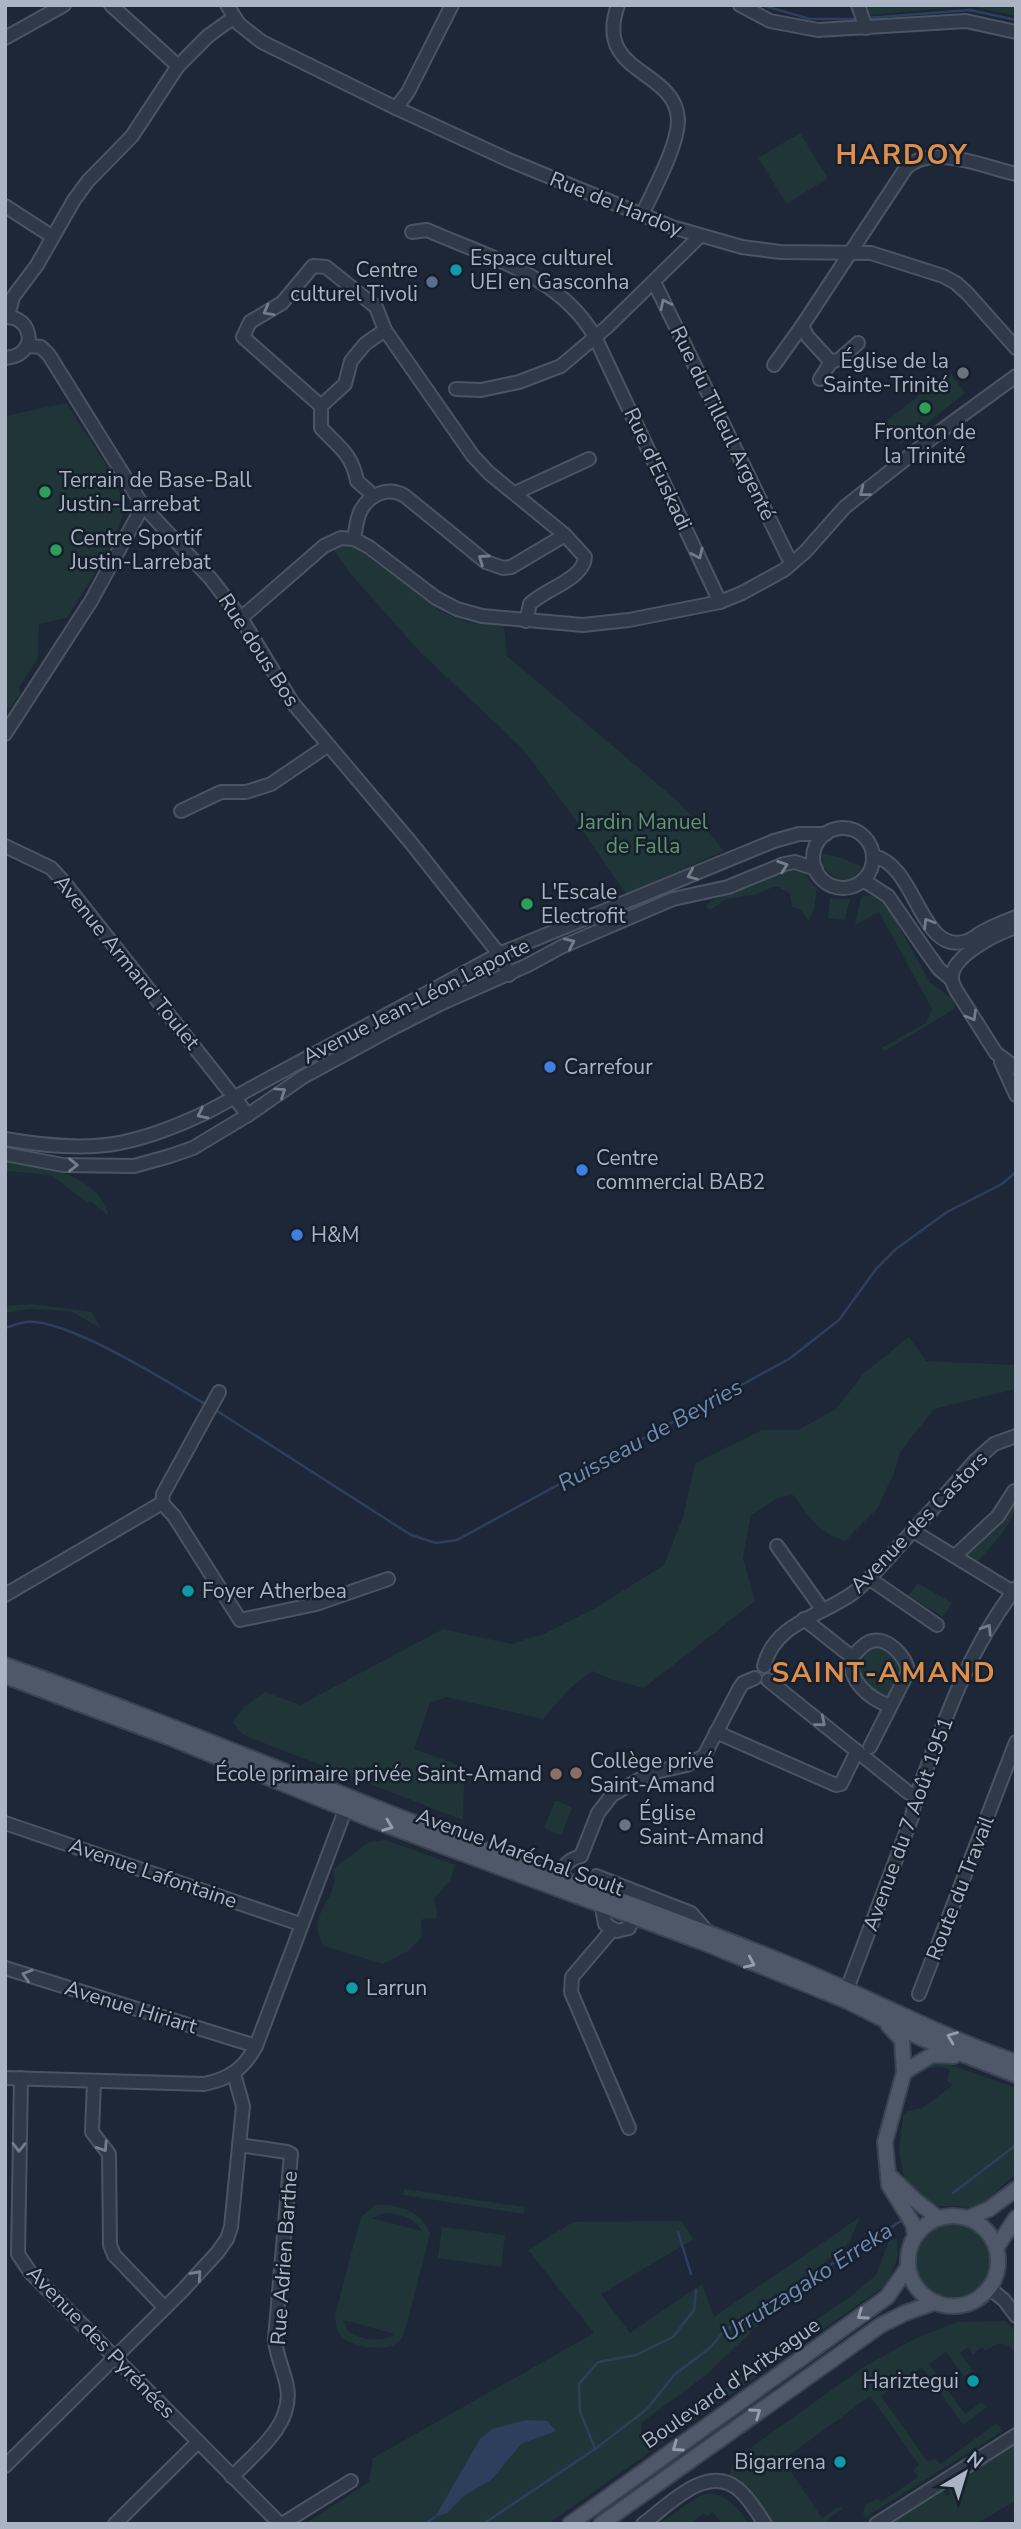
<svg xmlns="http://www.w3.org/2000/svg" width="1021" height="2529" font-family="'Nunito Sans',sans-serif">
	<rect width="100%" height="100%" fill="#1d2737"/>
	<g fill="#1f3538" fill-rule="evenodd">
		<polygon points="866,5 1016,5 1016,16 971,6 870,15"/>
		<polygon points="800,133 828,178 787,204 758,158"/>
		<polygon points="949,372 965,393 901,444 884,423"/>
		<path d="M66,403C79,424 124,486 124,508C123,532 81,596 67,618L39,624L38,658L19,687L20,694L11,707H5V416Z"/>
		<polygon points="340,546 350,546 363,553 442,612 467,622 504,626 507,656 674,798 709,833 724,851 626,894 575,819 523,749 420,652 350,573 333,549"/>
		<polygon points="820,853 839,857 863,867 853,879 839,880 825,870"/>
		<polygon points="789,870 802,871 817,889 814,909 809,921 801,910 792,907 790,894 779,887 773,887 758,894 727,899 710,910 705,906 716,898"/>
		<polygon points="867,895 877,897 888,907 930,982 952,999 955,1006 954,1009 885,1051 881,1048 926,1023 932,1009 879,912 855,925 861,897"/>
		<polygon points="830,898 850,899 845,920 828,918"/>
		<path d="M5,1161C43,1167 97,1172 109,1216L90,1201L88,1203L51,1175L5,1171Z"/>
		<polygon points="33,1304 92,1312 101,1329 71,1311 29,1309 5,1313 5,1306"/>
		<path d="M909,1337L926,1361L1016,1365V1389L934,1409L900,1452L894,1473L877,1509L845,1541C820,1534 808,1516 793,1495L778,1498L751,1515L743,1558L755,1601L644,1688L610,1679L592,1671L569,1689L543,1719L446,1697L430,1703L414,1749L461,1766L464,1787L463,1820L243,1735L232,1722L244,1707L265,1692L300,1705L443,1629L511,1644L543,1634L597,1607L664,1565L683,1517L695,1463L762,1430H798L836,1409L864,1373Z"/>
		<path d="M1016,1498C1016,1524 991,1545 975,1565L962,1557Z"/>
		<polygon points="918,1583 952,1603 943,1617 909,1596 904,1600"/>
		<polygon points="880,1643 903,1660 902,1673 887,1699 884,1700 859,1682 855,1659 860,1651"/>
		<polygon points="555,1801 558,1801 572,1808 562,1834 558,1835 544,1828"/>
		<path d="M386,1840L455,1865L450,1881L434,1898L437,1912L436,1919L425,1918L421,1921L422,1936L410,1950L383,1964L324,1946C303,1911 341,1903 333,1869L369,1842Z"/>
		<polygon points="934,2061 943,2062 1016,2088 1016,2174 979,2206 966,2208 959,2206 932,2206 908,2185 903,2173 899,2151 903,2115 908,2111 922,2108 952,2086 947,2080 950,2070 942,2067 930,2068 928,2064"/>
		<polygon points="404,2189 524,2207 524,2214 403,2195"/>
		<path d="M376,2205C398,2204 422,2211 430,2233L406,2328C404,2331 404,2335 401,2339C390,2354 355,2348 342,2337C336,2331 336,2323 335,2315L361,2217ZM385,2213C400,2214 414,2217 422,2231L371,2218ZM343,2320L395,2334C381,2344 362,2340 348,2331Z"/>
		<path d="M860,2217L849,2243L819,2267L705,2376L641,2423V2440L735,2382L790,2337L851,2296L876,2275L889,2240L897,2239C900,2259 894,2270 883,2287L548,2524H305L369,2482L373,2458L594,2333L528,2250L573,2222L681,2221L694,2239L601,2294L630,2333L702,2284L714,2317Z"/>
		<circle cx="953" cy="2259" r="38"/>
		<polygon points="442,2227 505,2235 501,2267 438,2258"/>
		<path d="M1006,2321L1016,2332V2353C1007,2340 996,2342 985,2351L982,2347L973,2354L968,2347L960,2353L973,2371L964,2377L946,2352L929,2364L965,2414L982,2402L986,2408L963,2425L922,2367L881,2396L928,2462L935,2458L940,2464L997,2423L1003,2431L866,2517L863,2514L865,2505L878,2498L881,2502L918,2477L913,2470L919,2465L870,2396L783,2460L822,2518L837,2507L843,2508L827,2520L829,2524H774L744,2486L728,2477L735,2459L865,2366L916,2338L957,2322Z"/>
		<polygon points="1016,2440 1016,2501 975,2524 884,2524 940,2487 947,2496 950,2493 945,2485"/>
		<path d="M709,2493C729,2496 738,2508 749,2524H722L713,2512L707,2516L704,2513L690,2524H659L699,2496Z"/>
	</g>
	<polygon fill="#2c405e" points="526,2420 547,2421 556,2431 521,2444 492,2479 464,2496 447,2513 435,2517 480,2439 492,2429"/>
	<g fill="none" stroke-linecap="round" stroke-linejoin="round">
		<g stroke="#2c405e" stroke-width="2.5">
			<polyline points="761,5 810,19 860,19"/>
			<polyline points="867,18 970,10 1016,20"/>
			<path d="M5,1328C12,1326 19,1323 26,1322C65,1317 172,1384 208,1406"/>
			<polyline points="214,1409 411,1535 436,1543 457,1540 789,1359 839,1320 876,1269 896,1249 947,1212 1002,1184 1016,1172"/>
			<polyline points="953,2193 1016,2145"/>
			<polyline points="678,2232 691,2274"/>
			<polyline points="595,2449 580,2411 579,2384 598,2362 636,2355 673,2337 694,2310 696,2290"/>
			<polyline points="425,2524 435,2517"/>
			<polyline points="483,2524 595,2449 647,2409 674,2375 711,2347 723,2332 901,2221"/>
		</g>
		<defs>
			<g id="minor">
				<polyline points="111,5 178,66"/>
				<polyline points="227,5 239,24 262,42 396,108 511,161 672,227 742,247 780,252 871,253 943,276 956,283 968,294 1016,348"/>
				<path d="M618,5C593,75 675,68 678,119C679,144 653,191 642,215"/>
				<polyline points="740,5 770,21 818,30 966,21 1016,32"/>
				<polyline points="858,5 866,28"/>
				<polyline points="5,38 64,5"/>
				<polyline points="396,108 408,92 452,5"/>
				<polyline points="5,206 53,237"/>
				<path d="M412,232L427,230C488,257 561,276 595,337L720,602"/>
				<polyline points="654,282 787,555 792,563"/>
				<polyline points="8,316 13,297 37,265 74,200 88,181 132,136 178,66 208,36 233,18"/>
				<path d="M5,317C20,317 28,325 29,339C26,352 18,357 5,358"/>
				<path d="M858,343L840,359L831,362L808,337L802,326L906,168C931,143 985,167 1016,174"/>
				<polyline points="27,346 41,347 49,355 143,506 211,579 241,618 292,702 412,844 499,954 509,975"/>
				<polyline points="774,365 802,326"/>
				<polyline points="820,379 831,362"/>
				<polyline points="456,389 481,390 519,382 561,366 607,327 699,237"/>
				<path d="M321,406L243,337L250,322L282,303L313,266L326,267L376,307L385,330L473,456L489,473L565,535L585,557C584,579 545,589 530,604L526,621"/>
				<path d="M321,406V428C339,447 352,454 357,481L374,496"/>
				<polyline points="321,406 345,384 351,361 365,344 385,330"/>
				<polyline points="515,493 589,459"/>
				<path d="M354,539C356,530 356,519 361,510C370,494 389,486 405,496L486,562L503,568L511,567L565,535"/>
				<polyline points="241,618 324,546 341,538 354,539 369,547 436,598 457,609 482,616 583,625 629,620 720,602 742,593 784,570 805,552 845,507 946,427 1016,376"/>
				<polyline points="5,734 91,601 143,506"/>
				<polyline points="181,811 221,792 246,792 271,784 327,746"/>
				<circle cx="843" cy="858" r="30"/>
				<polyline points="5,846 51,868 63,881 248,1115"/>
				<path d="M873,856C917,864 920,957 967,941C973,939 979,933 986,930C995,925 1006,921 1016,917"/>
				<polyline points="863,880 888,896 926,951 939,969 951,979"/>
				<path d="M1016,927C998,933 950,956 952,979C952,983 954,986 956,990L996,1053L1016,1068"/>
				<polyline points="1001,1062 1016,1095"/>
				<path d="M5,1139C90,1154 132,1148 209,1111L499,954L774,841L799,834H826"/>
				<polyline points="5,1154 63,1165 134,1166 170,1156 193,1148 248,1115 303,1077 391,1029 440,1004 528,965 561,947 673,899 728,887 784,864 795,862 816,869"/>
				<polyline points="162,1503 174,1516 240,1620 316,1604 388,1579"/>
				<polyline points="913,1531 1013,1592"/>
				<polyline points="777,1546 822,1609"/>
				<polyline points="955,1556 998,1516 1014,1491"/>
				<polyline points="870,1579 937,1625"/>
				<polyline points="5,1595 162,1503 163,1494 219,1392"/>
				<path d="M804,1619L852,1657C857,1652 862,1645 869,1642C886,1634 908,1658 908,1672L870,1747"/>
				<path d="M852,1657C847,1681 870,1699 890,1706"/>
				<path d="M764,1666C775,1622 822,1616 853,1593C871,1579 884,1562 899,1546C925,1518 950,1490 975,1461L994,1444L1016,1436"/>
				<polyline points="768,1680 909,1793 916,1796"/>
				<polyline points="716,1732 836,1785 841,1784 857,1751"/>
				<polyline points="5,1823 300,1924"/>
				<polyline points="581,1856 598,1813 612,1795 651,1773 687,1765 704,1756 739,1689 743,1683 755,1678"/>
				<polyline points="596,1876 691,1913 708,1933"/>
				<path d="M559,1886C559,1870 566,1860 581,1856"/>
				<polyline points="604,1906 603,1913 605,1924 617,1931 629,1928 634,1916 634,1909"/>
				<polyline points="612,1930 572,1977 571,1992 629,2128"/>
				<polyline points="5,1968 256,2046"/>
				<path d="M847,1989L912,1817L915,1799C943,1726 967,1651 1016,1588"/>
				<polyline points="919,1994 1016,1742"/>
				<path d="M5,2078L204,2084C229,2079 244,2069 256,2046L346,1808"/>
				<polyline points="21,2078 18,2254 30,2272 280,2524"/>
				<polyline points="94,2082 92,2132 109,2154 110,2245 114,2255 165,2308"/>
				<polyline points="989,2288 1004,2300 1016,2316"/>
				<polyline points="5,2466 183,2290 217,2253 227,2239 231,2227 243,2106 234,2074"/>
				<path d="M232,2477C255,2453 294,2425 287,2387C284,2370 276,2356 275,2339L291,2154L287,2152L239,2145"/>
				<polyline points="115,2524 198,2442"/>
				<polyline points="282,2524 351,2481"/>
				<path d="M643,2524C668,2506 706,2463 738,2489C749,2498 757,2512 765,2524"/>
				<polyline points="876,2524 1016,2435"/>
			</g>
			<g id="major">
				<path d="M5,1665C163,1720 317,1786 474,1846C577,1885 682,1921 785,1963C863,1994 936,2035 1016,2062"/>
				<polyline points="5,1676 168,1737 370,1819 707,1944 847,2001 921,2038 1016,2075"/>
				<polyline points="888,2025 902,2040 904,2072 885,2142 889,2185 913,2224 915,2235"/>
				<polyline points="904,2072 932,2055 954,2056"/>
				<polyline points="892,2178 915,2200 938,2218"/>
				<circle cx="953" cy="2261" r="45"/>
				<polyline points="968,2218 989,2209 1016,2189"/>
				<polyline points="996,2248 1016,2218"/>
				<polyline points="570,2524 887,2297 908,2267"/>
				<polyline points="601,2524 881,2325 905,2313 936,2302"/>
			</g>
		</defs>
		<use href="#minor" stroke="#4b5463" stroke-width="16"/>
		<use href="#major" stroke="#3a4351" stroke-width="18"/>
		<use href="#minor" stroke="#303947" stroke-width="12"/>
		<use href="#major" stroke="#4e5868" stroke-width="14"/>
	</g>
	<defs><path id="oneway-chevron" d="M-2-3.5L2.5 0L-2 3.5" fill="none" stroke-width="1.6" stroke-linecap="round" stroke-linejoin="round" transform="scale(1.75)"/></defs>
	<g stroke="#737d8c">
		<use href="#oneway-chevron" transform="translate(665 304) rotate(-116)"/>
		<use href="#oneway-chevron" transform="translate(268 311) rotate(151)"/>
		<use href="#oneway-chevron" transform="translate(864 492) rotate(142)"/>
		<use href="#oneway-chevron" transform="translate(698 554) rotate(65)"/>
		<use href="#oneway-chevron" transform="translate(483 559) rotate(-145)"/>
		<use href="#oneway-chevron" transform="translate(783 866) rotate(-19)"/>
		<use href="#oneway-chevron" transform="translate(692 875) rotate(157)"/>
		<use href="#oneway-chevron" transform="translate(928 923) rotate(-122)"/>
		<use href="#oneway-chevron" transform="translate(570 943) rotate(-25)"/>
		<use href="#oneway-chevron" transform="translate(972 1016) rotate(60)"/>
		<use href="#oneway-chevron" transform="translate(281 1092) rotate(-34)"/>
		<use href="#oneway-chevron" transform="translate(202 1114) rotate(154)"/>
		<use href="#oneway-chevron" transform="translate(73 1165) rotate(1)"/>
		<use href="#oneway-chevron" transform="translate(987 1629) rotate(-57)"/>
		<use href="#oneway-chevron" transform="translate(821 1722) rotate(39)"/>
		<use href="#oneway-chevron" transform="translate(27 1975) rotate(-163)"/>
		<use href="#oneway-chevron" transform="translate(19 2147) rotate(91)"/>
		<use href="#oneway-chevron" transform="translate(103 2147) rotate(57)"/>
		<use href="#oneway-chevron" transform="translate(197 2275) rotate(-48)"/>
	</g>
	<g stroke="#939dae">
		<use href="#oneway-chevron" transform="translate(388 1826) rotate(21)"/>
		<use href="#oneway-chevron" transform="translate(750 1963) rotate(24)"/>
		<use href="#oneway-chevron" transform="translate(952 2037) rotate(-158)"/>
		<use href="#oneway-chevron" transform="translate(862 2315) rotate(145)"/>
		<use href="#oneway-chevron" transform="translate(756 2413) rotate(-35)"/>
		<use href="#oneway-chevron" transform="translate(677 2447) rotate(145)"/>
	</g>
	<g fill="#0f9aa8" stroke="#161f2c" stroke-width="2.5">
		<circle cx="456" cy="270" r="7"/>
		<circle cx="188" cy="1591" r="7"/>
		<circle cx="352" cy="1988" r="7"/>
		<circle cx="973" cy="2381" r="7"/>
		<circle cx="840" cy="2462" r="7"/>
	</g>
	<circle fill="#5c6f8a" stroke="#161f2c" stroke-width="2.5" cx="432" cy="282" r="7"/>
	<g fill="#6b7280" stroke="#161f2c" stroke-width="2.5">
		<circle cx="963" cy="373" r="7"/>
		<circle cx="625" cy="1825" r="7"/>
	</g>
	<g fill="#2e9e5b" stroke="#161f2c" stroke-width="2.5">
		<circle cx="925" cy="408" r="7"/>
		<circle cx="45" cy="492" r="7"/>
		<circle cx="56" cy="550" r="7"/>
		<circle cx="527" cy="904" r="7"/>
	</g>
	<g fill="#3f7fe0" stroke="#161f2c" stroke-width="2.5">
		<circle cx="550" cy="1067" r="7"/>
		<circle cx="582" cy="1170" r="7"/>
		<circle cx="297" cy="1235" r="7"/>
	</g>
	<g fill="#8d6e63" stroke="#161f2c" stroke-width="2.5">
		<circle cx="576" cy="1773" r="7"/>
		<circle cx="556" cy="1774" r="7"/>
	</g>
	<g text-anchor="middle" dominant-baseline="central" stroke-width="5" stroke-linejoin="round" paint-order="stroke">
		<g font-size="21" fill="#aab4c5" stroke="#161f2c">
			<text transform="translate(616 204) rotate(22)">Rue de Hardoy</text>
			<text transform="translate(723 423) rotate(64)">Rue du Tilleul Argenté</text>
			<text transform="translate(658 469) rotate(65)">Rue d'Euskadi</text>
			<text transform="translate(259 650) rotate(57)">Rue dous Bos</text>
			<text transform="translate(127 962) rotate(51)">Avenue Armand Toulet</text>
			<text transform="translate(416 1001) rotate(-27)">Avenue Jean-Léon Laporte</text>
			<text transform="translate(919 1522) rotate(-46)">Avenue des Castors</text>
			<text transform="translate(908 1824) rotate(-70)">Avenue du 7 Août 1951</text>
			<text transform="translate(520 1852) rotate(20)">Avenue Maréchal Soult</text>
			<text transform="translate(153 1873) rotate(19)">Avenue Lafontaine</text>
			<text transform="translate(960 1888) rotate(-69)">Route du Travail</text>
			<text transform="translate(131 2007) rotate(17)">Avenue Hiriart</text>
			<text transform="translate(284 2258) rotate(-86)">Rue Adrien Barthe</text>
			<text transform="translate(101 2342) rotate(46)">Avenue des Pyrénées</text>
			<text transform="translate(731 2383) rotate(-35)">Boulevard d'Aritxague</text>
		</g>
		<g font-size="21" fill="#aab4c5" stroke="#161f2c" text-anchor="start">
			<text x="470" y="258">Espace culturel<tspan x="470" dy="24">UEI en Gasconha</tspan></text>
			<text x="418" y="270" text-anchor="end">Centre<tspan x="418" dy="24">culturel Tivoli</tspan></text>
			<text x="949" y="361" text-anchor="end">Église de la<tspan x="949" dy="24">Sainte-Trinité</tspan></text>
			<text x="925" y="432" text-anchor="middle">Fronton de<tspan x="925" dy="24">la Trinité</tspan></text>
			<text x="59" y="480">Terrain de Base-Ball<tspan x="59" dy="24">Justin-Larrebat</tspan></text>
			<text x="70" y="538">Centre Sportif<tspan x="70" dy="24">Justin-Larrebat</tspan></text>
			<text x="541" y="892">L'Escale<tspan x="541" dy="24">Electrofit</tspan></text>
			<text x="564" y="1067">Carrefour</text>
			<text x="596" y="1158">Centre<tspan x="596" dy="24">commercial BAB2</tspan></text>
			<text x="311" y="1235">H&amp;M</text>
			<text x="202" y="1591">Foyer Atherbea</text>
			<text x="590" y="1761">Collège privé<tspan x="590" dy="24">Saint-Amand</tspan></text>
			<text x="542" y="1774" text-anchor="end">École primaire privée Saint-Amand</text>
			<text x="639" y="1813">Église<tspan x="639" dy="24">Saint-Amand</tspan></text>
			<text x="366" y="1988">Larrun</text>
			<text x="959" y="2381" text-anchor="end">Hariztegui</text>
			<text x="826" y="2462" text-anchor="end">Bigarrena</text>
		</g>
		<g font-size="21" fill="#60976d" stroke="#161f2c">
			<text x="643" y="822">Jardin Manuel<tspan x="643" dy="24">de Falla</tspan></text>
		</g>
		<g font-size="23" font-style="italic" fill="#6e8ab1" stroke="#161f2c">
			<text transform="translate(650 1435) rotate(-29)">Ruisseau de Beyries</text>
			<text transform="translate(807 2282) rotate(-33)">Urrutzagako Erreka</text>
		</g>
		<g font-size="28" font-weight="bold" letter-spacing="2" fill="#dd8e4d" stroke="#161f2c">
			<text x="902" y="155">HARDOY</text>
			<text x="884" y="1673">SAINT-AMAND</text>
		</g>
	</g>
	<rect width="1021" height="2529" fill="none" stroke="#aab4c5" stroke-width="14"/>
	<g transform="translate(965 2473) rotate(38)" stroke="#161f2c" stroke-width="5" paint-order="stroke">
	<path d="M0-5L12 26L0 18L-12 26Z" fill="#aab4c5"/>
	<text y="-10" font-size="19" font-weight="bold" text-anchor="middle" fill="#aab4c5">N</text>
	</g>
</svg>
